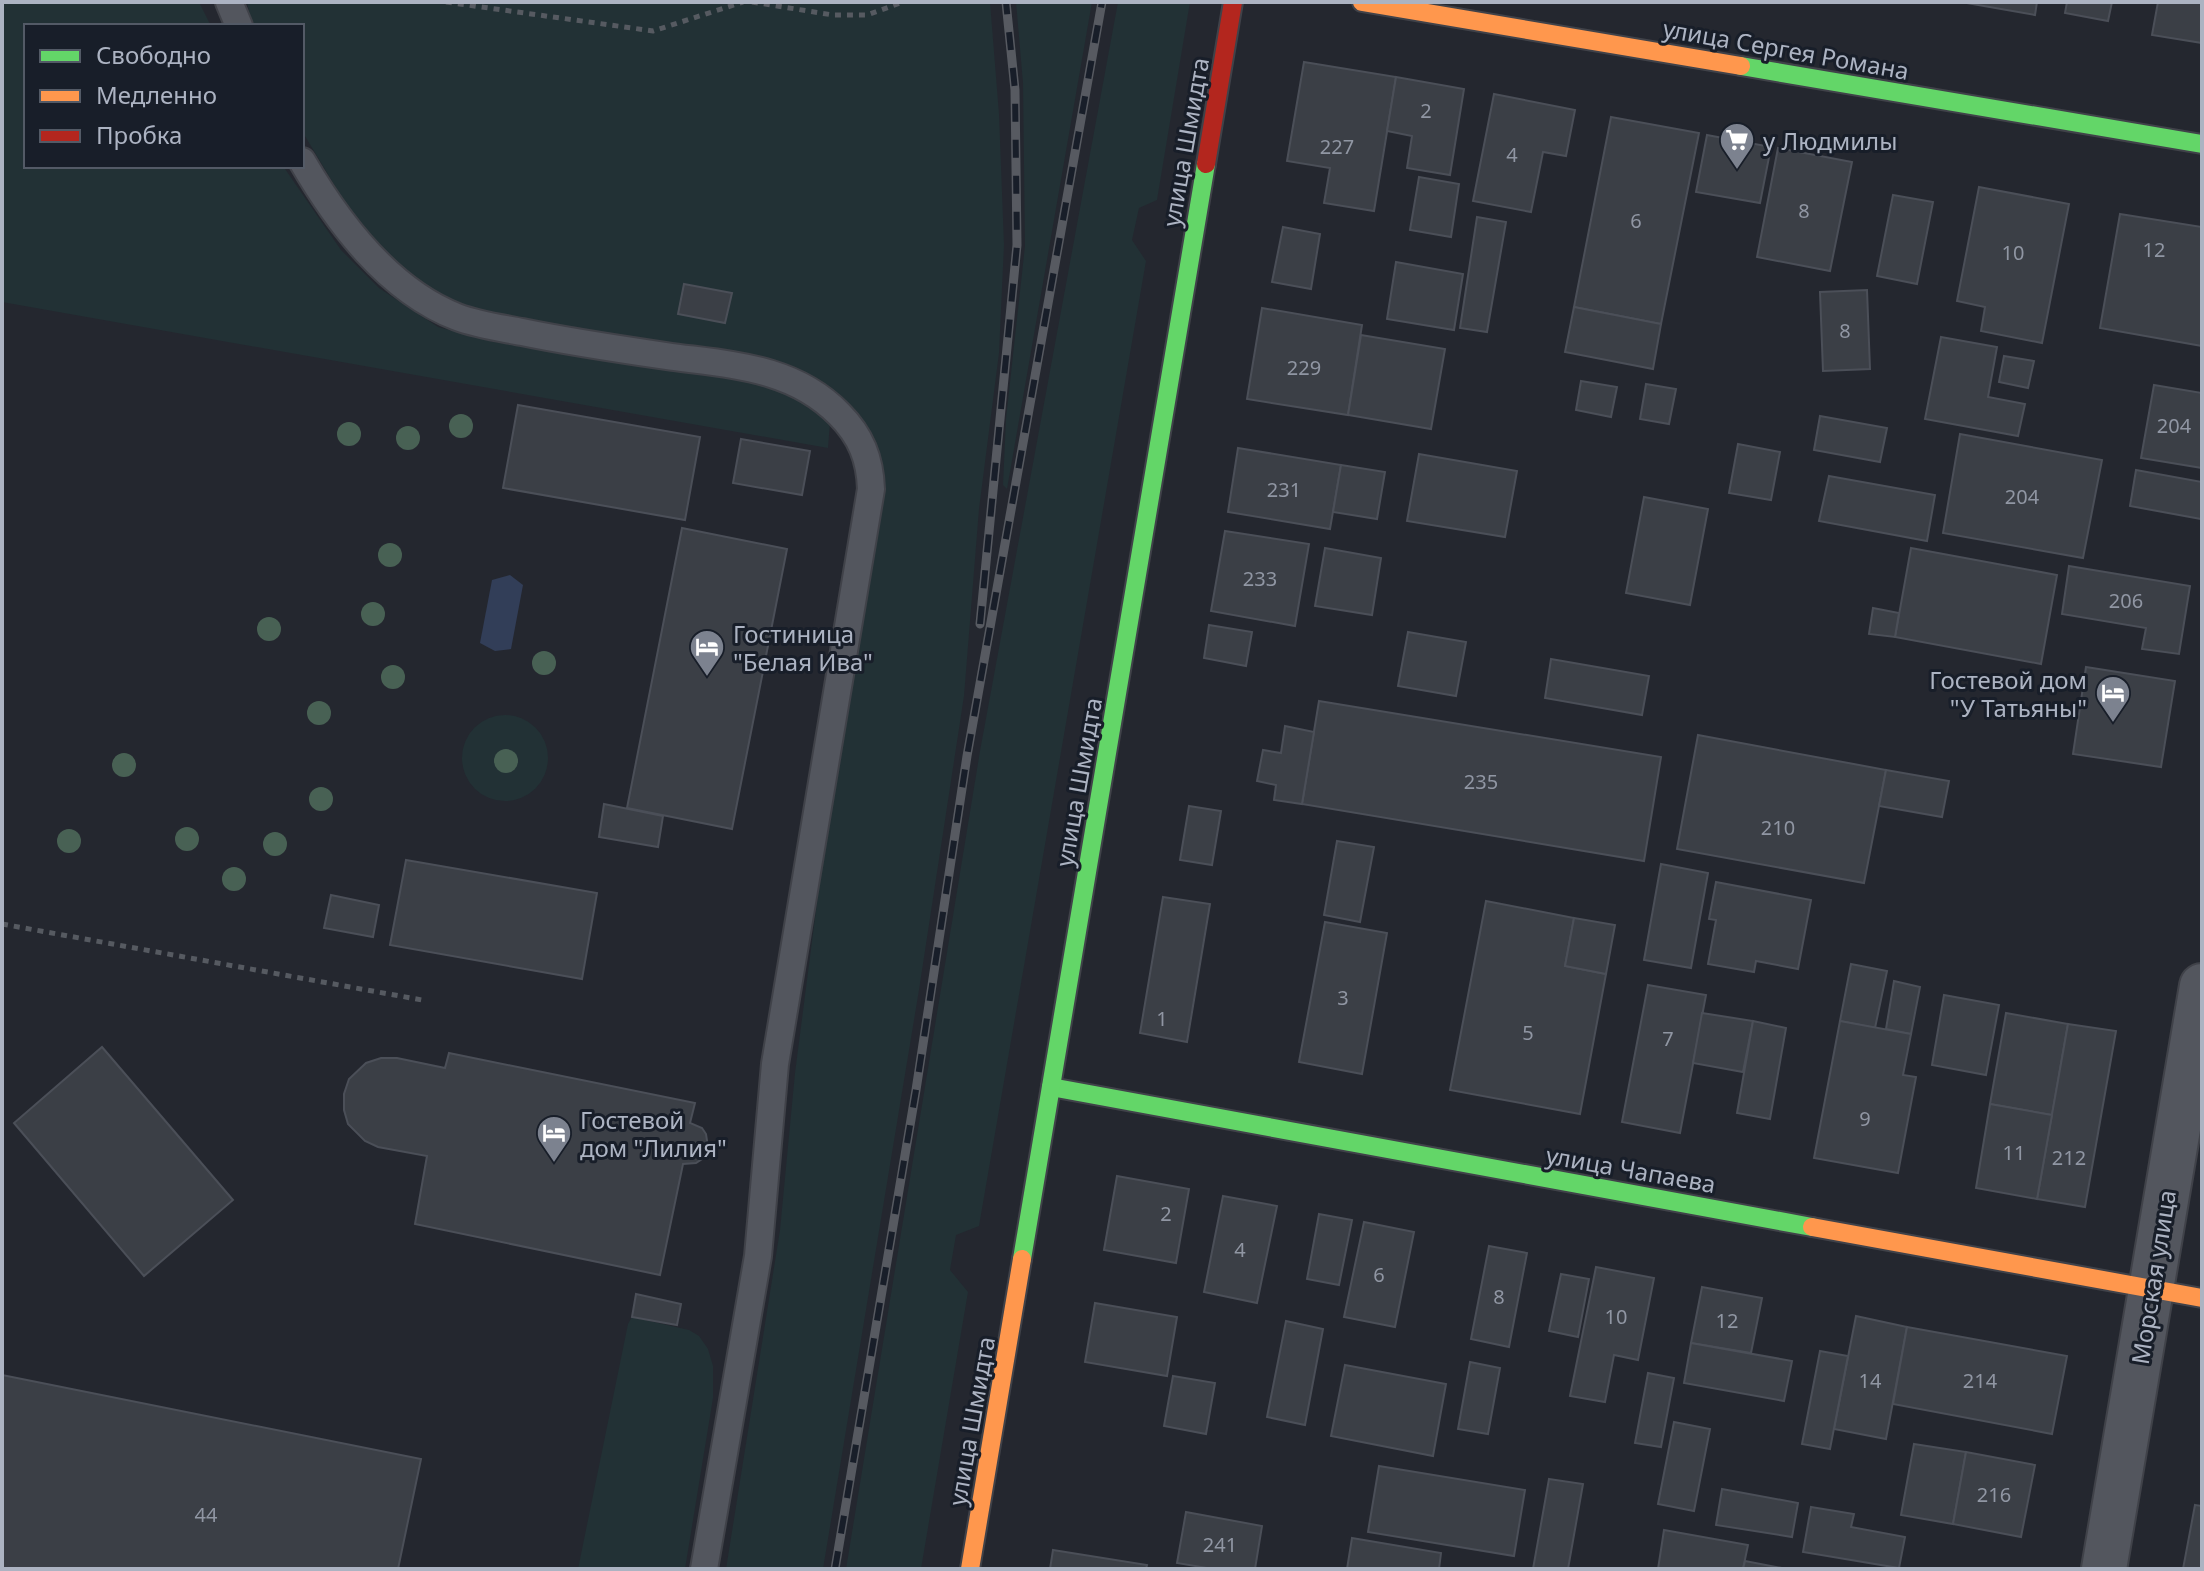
<svg xmlns="http://www.w3.org/2000/svg" width="2204" height="1571" font-family="'Noto Sans',sans-serif">
	<rect width="100%" height="100%" fill="#24272f"/>
	<g fill="#223135">
		<polygon points="2,2 199,2 211,26 26,26 26,166 283,166 341,250 379,288 438,327 494,342 780,385 803,398 830,423 828,448 2,302"/>
		<polygon points="247,2 990,2 999,114 1004,245 999,353 979,509 964,696 919,990 823,1569 726,1569 780,1230 795,1073 830,802 881,508 851,412 838,396 813,379 476,310 443,298 410,276 375,245 354,218 302,131 302,26 252,26"/>
		<polygon points="1016,2 1092,2 1007,489 1003,485 1006,419 1025,246 1023,83"/>
		<polygon points="1118,2 1190,2 1157,200 1139,208 1132,240 1146,261 979,1226 956,1235 950,1270 968,1292 921,1569 846,1569 980,751"/>
		<circle cx="505" cy="758" r="43"/>
		<polygon points="632,1317 689,1330 699,1336 708,1349 713,1366 713,1398 685,1569 578,1569 628,1324"/>
	</g>
	<polygon fill="#323e58" points="510,575 523,585 511,649 495,651 480,643 492,580"/>
	<g fill="#3b3f46" stroke="#4b4f58" stroke-width="2">
		<polygon points="1961,2 2037,2 2035,15"/>
		<polygon points="2067,2 2112,2 2108,21 2065,13"/>
		<polygon points="2158,2 2202,2 2202,43 2152,35"/>
		<polygon points="1304,62 1396,77 1374,211 1324,203 1330,168 1287,161"/>
		<polygon points="1396,77 1464,89 1450,175 1407,168 1412,136 1387,131"/>
		<polygon points="1494,94 1575,110 1566,156 1543,152 1531,212 1473,201"/>
		<polygon points="1611,117 1699,133 1661,324 1574,307"/>
		<polygon points="1707,135 1771,147 1760,203 1696,192"/>
		<polygon points="1778,148 1852,162 1830,271 1757,257"/>
		<polygon points="1419,177 1459,184 1451,237 1410,230"/>
		<polygon points="1979,187 2069,204 2042,343 1981,331 1985,307 1957,301"/>
		<polygon points="1893,195 1933,202 1917,284 1877,276"/>
		<polygon points="2120,214 2202,227 2202,346 2100,328"/>
		<polygon points="1477,217 1506,222 1487,332 1460,328"/>
		<polygon points="1283,227 1320,234 1311,289 1272,282"/>
		<polygon points="1396,262 1463,274 1454,330 1387,319"/>
		<polygon points="684,284 732,293 725,323 678,314"/>
		<polygon points="1867,290 1870,369 1823,371 1820,292"/>
		<polygon points="1574,307 1661,324 1653,369 1565,352"/>
		<polygon points="1262,308 1362,325 1348,415 1247,399"/>
		<polygon points="1361,335 1445,349 1431,429 1348,415"/>
		<polygon points="1941,337 1997,347 1988,397 2025,404 2018,436 1925,419"/>
		<polygon points="2004,356 2034,361 2028,388 1999,382"/>
		<polygon points="1581,381 1617,387 1611,417 1576,410"/>
		<polygon points="1646,384 1676,389 1669,424 1640,419"/>
		<polygon points="2154,385 2202,393 2202,468 2141,458"/>
		<polygon points="518,405 700,437 685,520 503,488"/>
		<polygon points="1820,416 1887,428 1880,462 1814,450"/>
		<polygon points="1960,434 2102,460 2083,558 1943,533"/>
		<polygon points="741,439 810,451 802,495 733,483"/>
		<polygon points="1738,444 1780,452 1771,500 1729,493"/>
		<polygon points="1238,448 1341,465 1330,529 1228,512"/>
		<polygon points="1419,454 1517,471 1505,537 1407,521"/>
		<polygon points="1341,465 1385,472 1377,519 1333,512"/>
		<polygon points="2136,470 2202,482 2201,519 2130,506"/>
		<polygon points="1829,476 1935,495 1927,541 1819,521"/>
		<polygon points="1644,497 1708,509 1690,605 1626,593"/>
		<polygon points="682,528 787,549 732,829 627,808"/>
		<polygon points="1225,531 1309,544 1295,626 1211,611"/>
		<polygon points="1325,548 1381,558 1372,615 1315,606"/>
		<polygon points="1911,548 2057,575 2041,664 1895,637"/>
		<polygon points="2069,566 2190,586 2179,654 2142,649 2146,628 2062,614"/>
		<polygon points="1873,608 1899,613 1895,637 1869,634"/>
		<polygon points="1209,625 1252,632 1246,666 1204,658"/>
		<polygon points="1408,632 1466,642 1456,696 1398,686"/>
		<polygon points="1551,659 1649,676 1642,715 1545,698"/>
		<polygon points="2086,667 2175,681 2161,767 2073,754"/>
		<polygon points="1319,701 1661,757 1644,861 1302,804"/>
		<polygon points="1285,726 1314,732 1302,804 1274,800 1276,785 1257,781 1263,750 1281,753"/>
		<polygon points="1698,735 1886,770 1864,883 1677,849"/>
		<polygon points="1886,770 1949,781 1942,817 1879,806"/>
		<polygon points="604,804 663,816 658,847 599,837"/>
		<polygon points="1189,806 1221,811 1212,865 1180,860"/>
		<polygon points="1337,841 1374,847 1360,922 1324,915"/>
		<polygon points="406,860 597,893 582,979 390,945"/>
		<polygon points="1661,864 1708,873 1691,968 1644,960"/>
		<polygon points="1716,882 1811,900 1798,969 1756,961 1754,972 1708,964 1716,920 1709,919"/>
		<polygon points="331,895 379,905 373,937 324,928"/>
		<polygon points="1163,897 1210,904 1187,1042 1140,1033"/>
		<polygon points="1486,901 1574,918 1565,966 1606,974 1580,1114 1450,1090"/>
		<polygon points="1574,918 1615,925 1606,974 1565,966"/>
		<polygon points="1325,922 1387,933 1362,1074 1299,1062"/>
		<polygon points="1851,964 1887,971 1875,1028 1840,1021"/>
		<polygon points="1894,981 1920,987 1911,1034 1886,1029"/>
		<polygon points="1648,985 1706,995 1680,1133 1622,1122"/>
		<polygon points="1944,995 1999,1005 1986,1075 1932,1065"/>
		<polygon points="1702,1013 1753,1021 1743,1072 1693,1063"/>
		<polygon points="2006,1013 2068,1024 2052,1115 1990,1104"/>
		<polygon points="1753,1021 1786,1028 1770,1119 1737,1113"/>
		<polygon points="1840,1021 1911,1034 1903,1075 1916,1077 1898,1173 1814,1158"/>
		<polygon points="2068,1024 2116,1031 2085,1207 2037,1199"/>
		<polygon points="102,1047 233,1200 144,1276 14,1123"/>
		<polygon points="449,1053 695,1103 690,1123 702,1128 706,1134 708,1147 702,1159 696,1163 683,1164 660,1275 415,1224 427,1156 378,1147 365,1141 348,1124 344,1110 344,1094 349,1079 366,1063 381,1058 397,1058 445,1068"/>
		<polygon points="1990,1104 2052,1115 2037,1199 1976,1188"/>
		<polygon points="1117,1176 1189,1189 1176,1263 1104,1250"/>
		<polygon points="1223,1196 1277,1206 1257,1303 1204,1292"/>
		<polygon points="1319,1214 1352,1220 1339,1285 1307,1279"/>
		<polygon points="1364,1222 1414,1232 1395,1327 1344,1317"/>
		<polygon points="1489,1246 1527,1253 1509,1347 1471,1339"/>
		<polygon points="1596,1267 1654,1278 1638,1360 1614,1355 1605,1402 1570,1396"/>
		<polygon points="1561,1274 1589,1279 1578,1337 1549,1331"/>
		<polygon points="1702,1287 1762,1298 1751,1353 1691,1343"/>
		<polygon points="636,1294 681,1304 677,1325 632,1317"/>
		<polygon points="1095,1303 1177,1317 1167,1376 1085,1362"/>
		<polygon points="1856,1316 1907,1327 1886,1439 1834,1429"/>
		<polygon points="1286,1321 1323,1329 1305,1425 1267,1417"/>
		<polygon points="1907,1327 2067,1356 2052,1434 1893,1404"/>
		<polygon points="1691,1343 1792,1361 1784,1401 1684,1383"/>
		<polygon points="1820,1351 1848,1356 1830,1449 1802,1444"/>
		<polygon points="1470,1362 1500,1368 1488,1434 1458,1429"/>
		<polygon points="1345,1365 1446,1384 1433,1456 1331,1436"/>
		<polygon points="1648,1373 1674,1378 1661,1447 1635,1443"/>
		<polygon points="2,1375 421,1459 398,1569 2,1569"/>
		<polygon points="1173,1376 1215,1383 1206,1434 1164,1426"/>
		<polygon points="1674,1422 1710,1429 1694,1511 1658,1504"/>
		<polygon points="1914,1444 1966,1452 1953,1524 1901,1515"/>
		<polygon points="1966,1452 2035,1465 2021,1537 1953,1524"/>
		<polygon points="1379,1466 1525,1490 1514,1556 1368,1532"/>
		<polygon points="1549,1479 1583,1484 1568,1569 1533,1569"/>
		<polygon points="1722,1489 1798,1503 1792,1537 1716,1525"/>
		<polygon points="2195,1505 2202,1506 2202,1569 2183,1569"/>
		<polygon points="1811,1507 1854,1514 1851,1527 1905,1537 1899,1568 1803,1552"/>
		<polygon points="1186,1512 1262,1526 1255,1569 1213,1569 1177,1563"/>
		<polygon points="1664,1530 1748,1545 1743,1569 1658,1569"/>
		<polygon points="1352,1538 1441,1553 1439,1569 1347,1569"/>
		<polygon points="1053,1550 1147,1565 1146,1569 1050,1569"/>
		<polygon points="1745,1561 1787,1569 1743,1569"/>
	</g>
	<g fill="none" stroke-linecap="round" stroke-linejoin="round">
		<defs>
			<g id="lane">
				<polyline points="229,2 239,26"/>
				<path d="M302,161C338,223 388,290 457,317C478,325 501,328 522,332C570,342 618,349 666,356C729,365 792,366 839,414C861,436 870,459 871,489L775,1064L758,1256L704,1569"/>
			</g>
			<polyline id="street" points="2104,1569 2202,986"/>
			<g id="fast">
				<polyline points="1741,66 2202,144"/>
				<polyline points="1051,1087 1812,1227"/>
				<polyline points="1022,1259 1206,164"/>
			</g>
			<g id="slow">
				<polyline points="1362,2 1741,66"/>
				<polyline points="1812,1227 2202,1298"/>
				<polyline points="970,1569 1022,1259"/>
			</g>
			<polyline id="jam" points="1206,164 1233,2"/>
		</defs>
		<use href="#lane" stroke="#404249" stroke-width="30"/>
		<use href="#street" stroke="#404249" stroke-width="48"/>
		<use href="#fast" stroke="#404249" stroke-width="22"/>
		<use href="#slow" stroke="#404249" stroke-width="22"/>
		<use href="#jam" stroke="#404249" stroke-width="22"/>
		<g stroke="#565a61" stroke-width="5" stroke-dasharray="6 6" stroke-linecap="butt">
			<polyline points="446,2 653,31 743,2"/>
			<polyline points="752,2 833,15 867,15 903,2"/>
			<polyline points="2,924 422,1000"/>
		</g>
		<use href="#lane" stroke="#53565e" stroke-width="26"/>
		<use href="#street" stroke="#53565e" stroke-width="44"/>
		<use href="#fast" stroke="#63d668" stroke-width="18"/>
		<use href="#slow" stroke="#ff974d" stroke-width="18"/>
		<use href="#jam" stroke="#b3261e" stroke-width="18"/>
		<defs>
			<g id="rail">
				<polyline points="980,624 1017,245 1015,90 1006,2"/>
				<polyline points="835,1569 916,1090 967,756 1102,2"/>
			</g>
		</defs>
		<use href="#rail" stroke="#575a61" stroke-width="9"/>
		<use href="#rail" stroke="#181e29" stroke-width="6" stroke-dasharray="18" stroke-linecap="butt"/>
	</g>
	<g fill="#486154">
		<circle cx="461" cy="426" r="12"/>
		<circle cx="349" cy="434" r="12"/>
		<circle cx="408" cy="438" r="12"/>
		<circle cx="390" cy="555" r="12"/>
		<circle cx="373" cy="614" r="12"/>
		<circle cx="269" cy="629" r="12"/>
		<circle cx="544" cy="663" r="12"/>
		<circle cx="393" cy="677" r="12"/>
		<circle cx="319" cy="713" r="12"/>
		<circle cx="506" cy="761" r="12"/>
		<circle cx="124" cy="765" r="12"/>
		<circle cx="321" cy="799" r="12"/>
		<circle cx="187" cy="839" r="12"/>
		<circle cx="69" cy="841" r="12"/>
		<circle cx="275" cy="844" r="12"/>
		<circle cx="234" cy="879" r="12"/>
	</g>
	<defs>
		<symbol id="supermarket-pin" viewBox="-11 -11 22 30"><path d="M0 17L-7.5 6A9.5 9.5 0 1 1 7.5 6Z" fill="#7c828f" stroke="#181e29"/><path d="M-6-5.5h2.5l.6 2H6L4.5 2H-2.5L-4.4-4H-6ZM-1.5 3.2a1.3 1.3 0 1 0 .1 0ZM3 3.2a1.3 1.3 0 1 0 .1 0Z" fill="#fff"/></symbol>
		<symbol id="hotel-pin" viewBox="-11 -11 22 30"><path d="M0 17L-7.5 6A9.5 9.5 0 1 1 7.5 6Z" fill="#7c828f" stroke="#181e29"/><path d="M-6-4.5h1.5V1H6V5H4.5V3h-9V5H-6ZM-4 0a1.8 1.8 0 1 1 3.6 0ZM.5 0V-2.5h3Q6-2.5 6 0Z" fill="#fff"/></symbol>
	</defs>
	<g fill-rule="evenodd">
		<use href="#supermarket-pin" x="1717" y="120" width="40" height="54"/>
		<use href="#hotel-pin" x="687" y="627" width="40" height="54"/>
		<use href="#hotel-pin" x="2093" y="673" width="40" height="54"/>
		<use href="#hotel-pin" x="534" y="1113" width="40" height="54"/>
	</g>
	<g text-anchor="middle" dominant-baseline="central" stroke-width="6" stroke-linejoin="round" paint-order="stroke">
		<g font-size="20" fill="#9096a3">
			<text x="1426" y="110">2</text>
			<text x="1337" y="146">227</text>
			<text x="1512" y="154">4</text>
			<text x="1804" y="210">8</text>
			<text x="1636" y="220">6</text>
			<text x="2154" y="249">12</text>
			<text x="2013" y="252">10</text>
			<text x="1845" y="330">8</text>
			<text x="1304" y="367">229</text>
			<text x="2174" y="425">204</text>
			<text x="1284" y="489">231</text>
			<text x="2022" y="496">204</text>
			<text x="1260" y="578">233</text>
			<text x="2126" y="600">206</text>
			<text x="1481" y="781">235</text>
			<text x="1778" y="827">210</text>
			<text x="1343" y="997">3</text>
			<text x="1162" y="1018">1</text>
			<text x="1528" y="1032">5</text>
			<text x="1668" y="1038">7</text>
			<text x="1865" y="1118">9</text>
			<text x="2014" y="1152">11</text>
			<text x="2069" y="1157">212</text>
			<text x="1166" y="1213">2</text>
			<text x="1240" y="1249">4</text>
			<text x="1379" y="1274">6</text>
			<text x="1499" y="1296">8</text>
			<text x="1616" y="1316">10</text>
			<text x="1727" y="1320">12</text>
			<text x="1870" y="1380">14</text>
			<text x="1980" y="1380">214</text>
			<text x="1994" y="1494">216</text>
			<text x="206" y="1514">44</text>
			<text x="1220" y="1544">241</text>
		</g>
		<g font-size="24" fill="#acb3c2" stroke="#181e29">
			<text transform="translate(1786 49) rotate(10)">улица Сергея Романа</text>
			<text transform="translate(1185 142) rotate(-80)">улица Шмидта</text>
			<text transform="translate(1078 782) rotate(-80)">улица Шмидта</text>
			<text transform="translate(1631 1169) rotate(10)">улица Чапаева</text>
			<text transform="translate(2153 1277) rotate(-81)">Морская улица</text>
			<text transform="translate(971 1421) rotate(-80)">улица Шмидта</text>
		</g>
		<g font-size="24" fill="#acb3c2" stroke="#181e29" text-anchor="start">
			<text x="1763" y="140">у Людмилы</text>
			<text x="733" y="633">Гостиница<tspan x="733" dy="28">"Белая Ива"</tspan></text>
			<text x="2087" y="679" text-anchor="end">Гостевой дом<tspan x="2087" dy="28">"У Татьяны"</tspan></text>
			<text x="580" y="1119">Гостевой<tspan x="580" dy="28">дом "Лилия"</tspan></text>
		</g>
	</g>
	<rect width="2204" height="1571" fill="none" stroke="#acb3c2" stroke-width="8"/>
	<rect x="24" y="24" width="280" height="144" fill="#181e29" stroke="#535a66" stroke-width="2"/>
	<rect x="40" y="50" width="40" height="12" fill="#63d668" stroke="#535a66" stroke-width="2"/>
	<text x="96" y="64" font-size="24" fill="#acb3c2">Свободно</text>
	<rect x="40" y="90" width="40" height="12" fill="#ff974d" stroke="#535a66" stroke-width="2"/>
	<text x="96" y="104" font-size="24" fill="#acb3c2">Медленно</text>
	<rect x="40" y="130" width="40" height="12" fill="#b3261e" stroke="#535a66" stroke-width="2"/>
	<text x="96" y="144" font-size="24" fill="#acb3c2">Пробка</text>
</svg>
